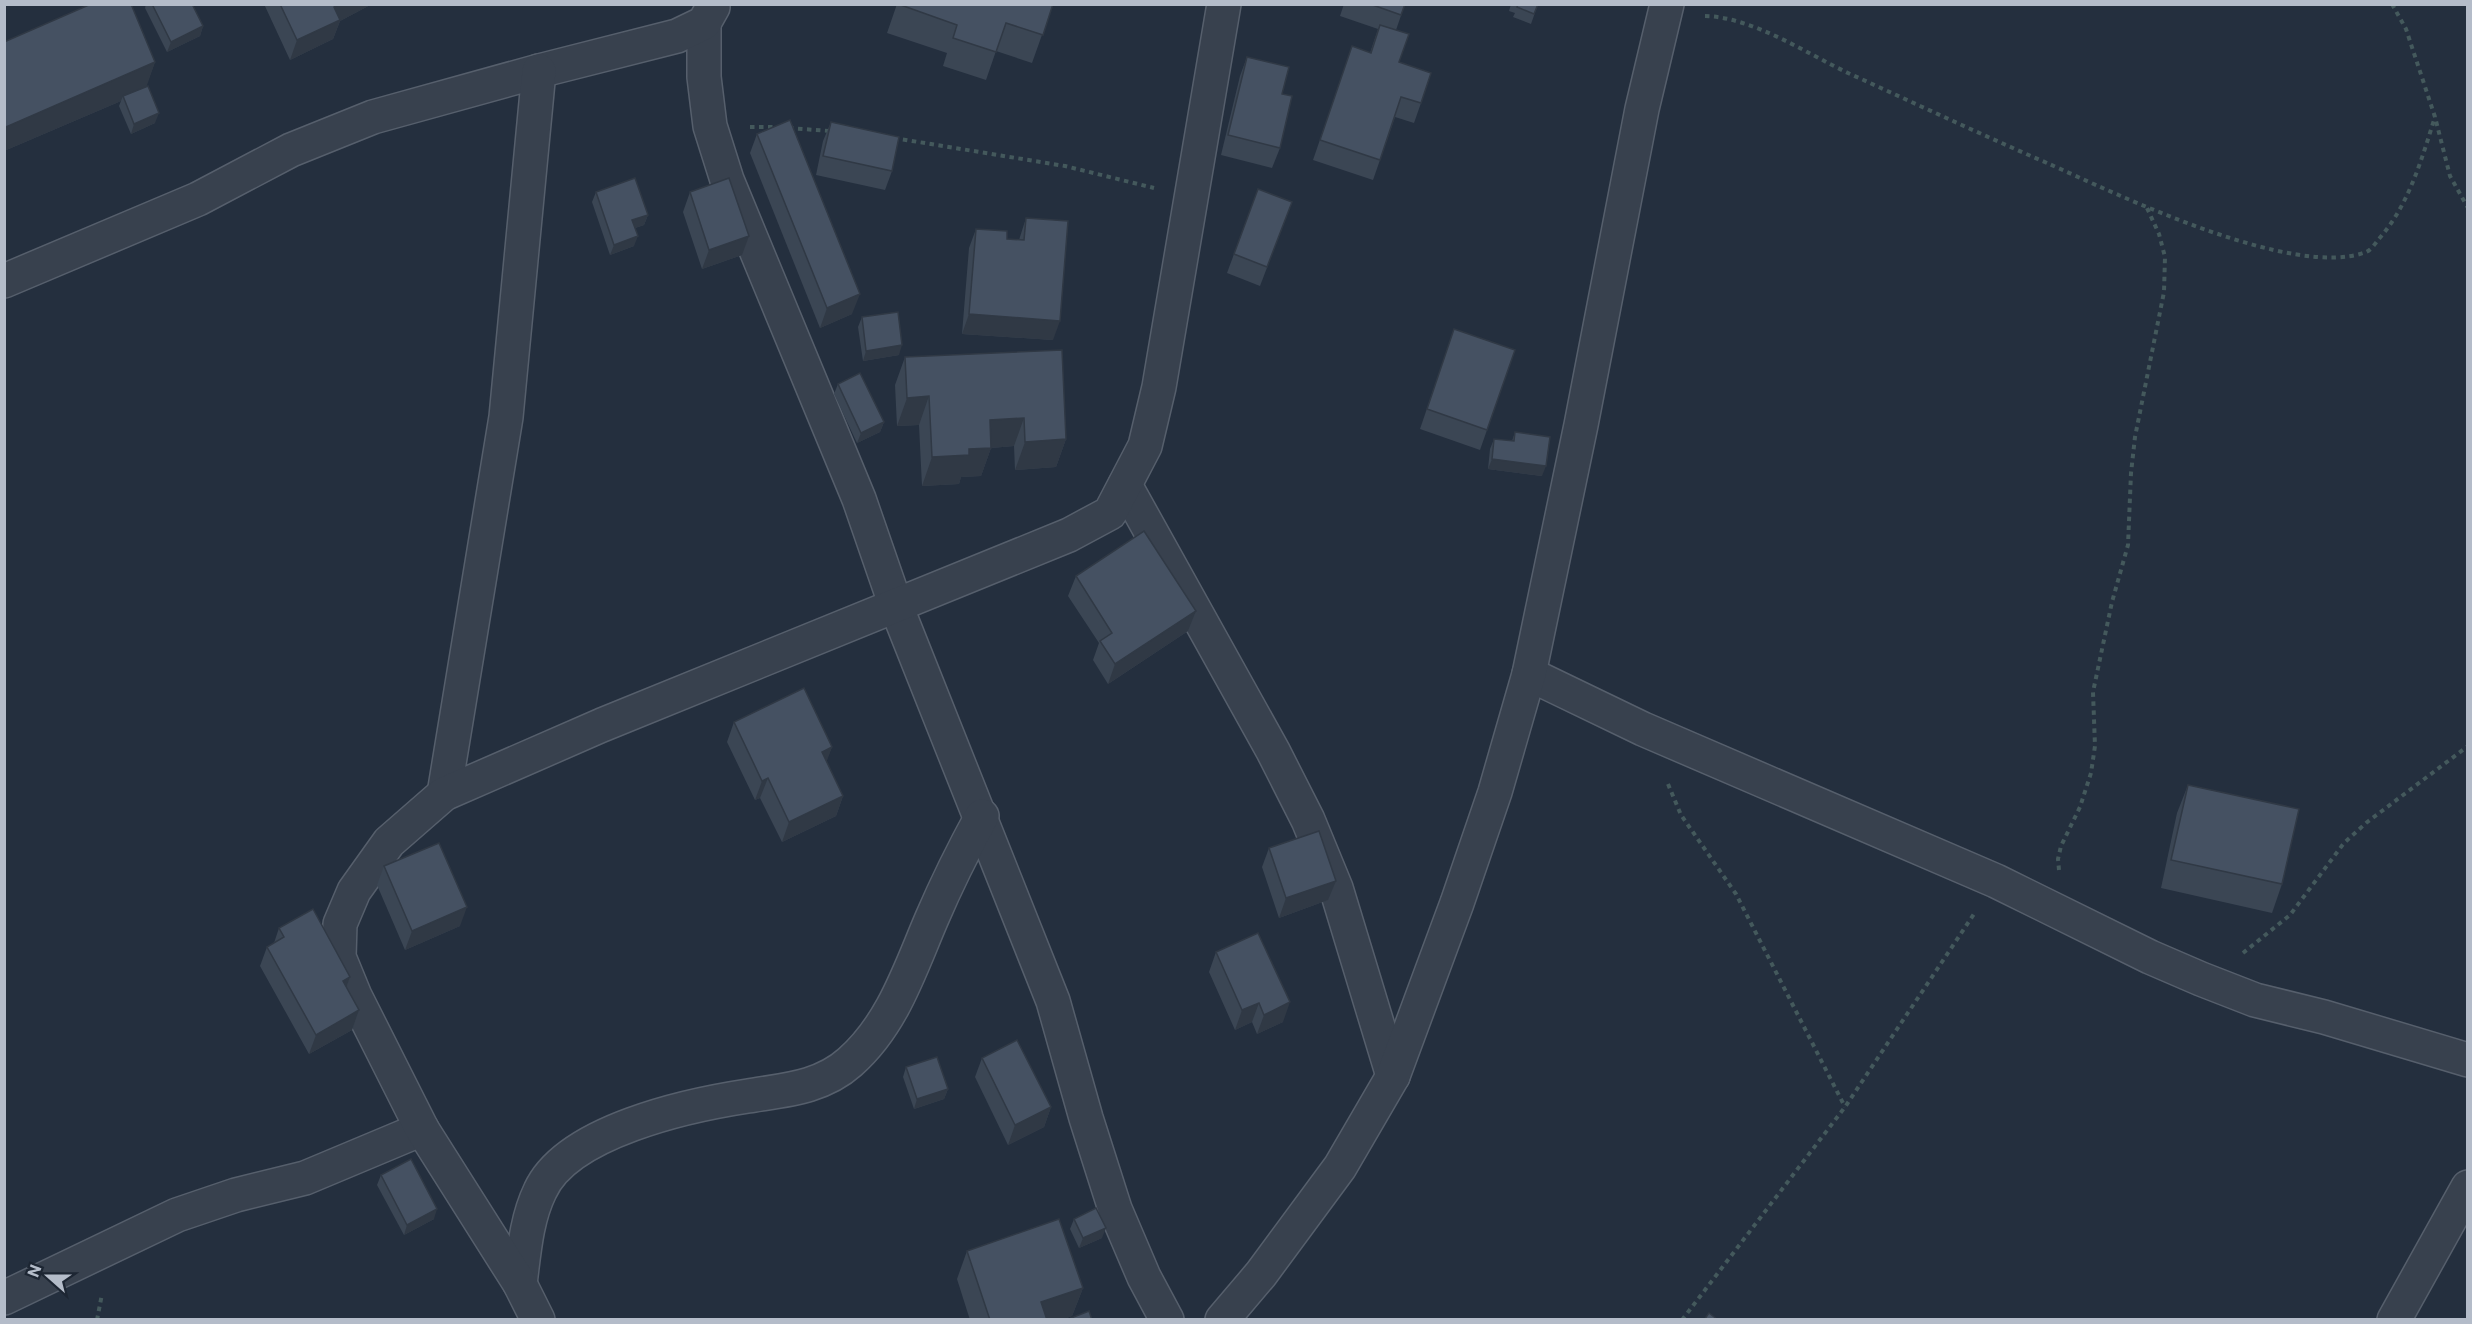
<svg xmlns="http://www.w3.org/2000/svg" width="2472" height="1324" font-family="Commissioner,sans-serif">
	<rect width="100%" height="100%" fill="#242f3e"/>
	<g fill="none" stroke-linecap="round" stroke-linejoin="round">
		<defs>
			<g id="street">
				<polyline points="704,23 704,77 710,126 727,180 859,499 896,606 1053,1001 1086,1118 1115,1209 1144,1277 1167,1320"/>
				<polyline points="4,281 198,199 291,150 373,117 539,71 677,36 704,23 713,7"/>
				<polyline points="1125,485 1273,751 1308,820 1336,888 1393,1076"/>
				<polyline points="1529,674 1643,729 1996,881 2150,957 2201,979 2255,1000 2324,1017 2468,1060"/>
				<polyline points="444,794 506,417 539,71"/>
				<path d="M520,1284C524,1253 526,1220 540,1191C567,1131 689,1105 748,1096C784,1090 821,1088 850,1062C893,1024 910,969 932,918C947,883 964,849 982,816"/>
				<polyline points="4,1298 177,1215 236,1195 305,1178 422,1129"/>
				<polyline points="538,1320 520,1284 422,1129 355,996 339,957 340,924 354,891 389,842 444,794 602,725 1069,535 1110,513 1145,446 1159,387 1224,4"/>
				<polyline points="1222,1320 1261,1274 1340,1167 1393,1076 1457,903 1495,792 1529,674 1581,425 1642,109 1667,4"/>
				<polyline points="2394,1320 2468,1187"/>
			</g>
		</defs>
		<use href="#street" stroke="#565f6c" stroke-width="36"/>
		<g stroke="#44595c" stroke-width="4" stroke-dasharray="4.5 4.5" stroke-linecap="butt">
			<polyline points="2392,4 2406,29 2435,117 2450,176 2468,208"/>
			<path d="M1705,16C1752,17 1806,53 1848,73C1914,103 1980,134 2047,163C2117,194 2293,280 2366,252C2371,250 2375,244 2378,240C2409,205 2421,161 2435,117"/>
			<polyline points="750,127 776,127"/>
			<polyline points="789,128 830,131"/>
			<polyline points="894,138 1065,166 1154,188"/>
			<polyline points="1668,784 1681,815 1736,894 1845,1107"/>
			<polyline points="2059,870 2058,859 2061,846 2080,807 2091,773 2095,746 2093,692 2112,602 2128,545 2131,473 2135,437 2164,292 2165,257 2159,234 2147,208"/>
			<polyline points="2243,953 2290,915 2344,843 2366,823 2468,746"/>
			<polyline points="97,1320 102,1294"/>
			<polyline points="1682,1320 1845,1107 1974,914"/>
		</g>
		<use href="#street" stroke="#38414e" stroke-width="33"/>
	</g>
	<g fill="#3b4654">
		<polygon points="146,4 192,4 203,26 200,36 167,52 145,8"/>
		<polygon points="264,4 372,4 340,21 333,39 290,60"/>
		<polygon points="897,4 1053,4 1032,63 996,51 986,80 943,66 947,53 887,33"/>
		<polygon points="1344,4 1405,4 1396,30 1399,62 1421,103 1414,123 1395,117 1373,180 1313,160 1352,46 1370,53 1378,29 1340,16"/>
		<polygon points="1511,4 1538,4 1531,24 1513,17 1515,13 1509,11"/>
		<polygon points="4,42 155,62 146,86 155,123 131,134 119,106 121,101 4,151"/>
		<polygon points="1247,57 1282,94 1280,148 1272,168 1221,155 1240,76"/>
		<polygon points="831,122 892,171 885,190 816,175 823,141"/>
		<polygon points="757,134 852,314 820,328 750,153"/>
		<polygon points="1258,189 1292,202 1260,286 1227,273"/>
		<polygon points="596,192 648,215 644,225 635,228 634,246 610,255 592,202"/>
		<polygon points="690,192 742,255 702,269 683,212"/>
		<polygon points="1026,218 1053,340 962,334 969,248 976,229 1007,239 1019,240"/>
		<polygon points="862,317 899,355 863,361 858,327"/>
		<polygon points="1454,329 1515,350 1480,450 1420,429"/>
		<polygon points="905,357 1066,439 1056,467 1015,470 1014,446 991,448 981,476 961,477 959,484 922,486 919,425 897,426 895,385"/>
		<polygon points="838,384 884,422 880,432 857,443 834,394"/>
		<polygon points="1515,432 1542,476 1488,469 1490,449 1494,439 1512,441"/>
		<polygon points="1076,576 1196,611 1188,631 1108,684 1093,660 1099,643 1068,596"/>
		<polygon points="734,722 832,747 826,761 843,796 836,816 782,842 760,798 755,800 727,742"/>
		<polygon points="2188,785 2282,884 2272,913 2161,888 2177,813"/>
		<polygon points="1269,848 1328,900 1279,918 1262,867"/>
		<polygon points="384,866 460,926 405,950 377,885"/>
		<polygon points="279,928 350,977 346,988 359,1010 352,1030 309,1054 260,966 267,947 274,943"/>
		<polygon points="1216,952 1283,1022 1257,1034 1252,1022 1235,1030 1209,972"/>
		<polygon points="982,1058 1051,1107 1044,1127 1008,1145 975,1077"/>
		<polygon points="906,1067 948,1089 944,1099 914,1109 903,1077"/>
		<polygon points="381,1175 434,1219 404,1235 377,1185"/>
		<polygon points="1074,1219 1102,1238 1079,1248 1070,1229"/>
		<polygon points="967,1251 1083,1288 1072,1316 1061,1320 970,1320 957,1279"/>
	</g>
	<g fill="#303945">
		<polygon points="340,4 372,4 340,21 333,39 290,60 297,40 334,7"/>
		<polygon points="203,26 200,36 167,52 171,42"/>
		<polygon points="155,62 145,91 123,96 121,101 4,151 4,131 6,127"/>
		<polygon points="159,113 155,123 131,134 134,124"/>
		<polygon points="648,215 644,225 629,230 632,220"/>
		<polygon points="638,236 634,246 610,255 614,245"/>
		<polygon points="749,236 742,255 702,269 709,250"/>
		<polygon points="860,294 852,314 820,328 827,308"/>
		<polygon points="969,314 1060,321 1053,340 962,334"/>
		<polygon points="902,345 899,355 863,361 866,351"/>
		<polygon points="929,396 919,425 897,426 907,398"/>
		<polygon points="1024,418 1014,446 991,448 981,476 961,477 959,484 922,486 932,457 969,449 990,420"/>
		<polygon points="884,422 880,432 857,443 861,433"/>
		<polygon points="1066,439 1056,467 1015,470 1025,442"/>
		<polygon points="1492,459 1546,466 1542,476 1488,469"/>
		<polygon points="1196,611 1188,631 1108,684 1115,664"/>
		<polygon points="832,747 825,766 822,752"/>
		<polygon points="768,778 760,798 755,800 762,781"/>
		<polygon points="843,796 836,816 782,842 789,822"/>
		<polygon points="1336,881 1328,900 1279,918 1286,898"/>
		<polygon points="467,907 460,926 405,950 412,931"/>
		<polygon points="350,977 343,996 343,981"/>
		<polygon points="1290,1002 1283,1022 1257,1034 1264,1015"/>
		<polygon points="1259,1003 1252,1022 1235,1030 1242,1010"/>
		<polygon points="359,1010 352,1030 309,1054 316,1035"/>
		<polygon points="948,1089 944,1099 914,1109 917,1099"/>
		<polygon points="1051,1107 1044,1127 1008,1145 1015,1125"/>
		<polygon points="437,1209 434,1219 404,1235 407,1225"/>
		<polygon points="1106,1228 1102,1238 1079,1248 1083,1238"/>
		<polygon points="1083,1288 1072,1316 1061,1320 1035,1320 1041,1302"/>
	</g>
	<g fill="#455162" stroke="#303945" stroke-width="1.5">
		<polygon points="91,4 131,4 155,62 6,127 4,123 4,42"/>
		<polygon points="152,4 192,4 203,26 171,42"/>
		<polygon points="280,4 340,4 334,7 340,20 297,40"/>
		<polygon points="898,4 1053,4 1043,35 1006,23 996,52 953,38 957,25"/>
		<polygon points="1370,4 1405,4 1401,15"/>
		<polygon points="1518,4 1538,4 1534,14 1517,7"/>
		<polygon points="1380,25 1409,34 1399,62 1431,73 1421,103 1401,97 1380,160 1320,140 1352,46 1371,53"/>
		<polygon points="1247,57 1289,67 1282,94 1292,96 1280,148 1228,135"/>
		<polygon points="148,86 159,113 134,124 123,96"/>
		<polygon points="790,120 860,294 827,308 757,134"/>
		<polygon points="831,122 899,137 892,171 823,156"/>
		<polygon points="635,178 648,215 632,220 638,236 614,245 596,192"/>
		<polygon points="729,178 749,236 709,250 690,192"/>
		<polygon points="1258,189 1292,202 1267,267 1234,254"/>
		<polygon points="1026,218 1068,221 1060,321 969,314 976,229 1007,231 1007,239 1024,240"/>
		<polygon points="898,312 902,345 866,351 862,317"/>
		<polygon points="1454,329 1515,350 1487,430 1427,409"/>
		<polygon points="1062,350 1066,439 1025,442 1024,418 990,420 991,448 969,449 969,455 932,457 929,396 907,398 905,357"/>
		<polygon points="860,373 884,422 861,433 838,384"/>
		<polygon points="1515,432 1550,437 1546,466 1492,459 1494,439 1514,441"/>
		<polygon points="1144,531 1196,611 1115,664 1100,641 1112,633 1076,576"/>
		<polygon points="804,688 832,747 822,752 843,796 789,822 768,778 762,781 734,722"/>
		<polygon points="2188,785 2299,809 2282,884 2171,860"/>
		<polygon points="1319,831 1336,881 1286,898 1269,848"/>
		<polygon points="439,843 467,907 412,931 384,866"/>
		<polygon points="313,909 350,977 343,981 359,1010 316,1035 267,947 284,937 279,928"/>
		<polygon points="1258,933 1290,1002 1264,1015 1259,1003 1242,1010 1216,952"/>
		<polygon points="1017,1040 1051,1107 1015,1125 982,1058"/>
		<polygon points="937,1057 948,1089 917,1099 906,1067"/>
		<polygon points="411,1159 437,1209 407,1225 381,1175"/>
		<polygon points="1096,1208 1106,1228 1083,1238 1074,1219"/>
		<polygon points="1059,1219 1083,1288 1041,1302 1047,1320 990,1320 967,1251"/>
		<polygon points="1089,1311 1092,1320 1066,1320"/>
		<polygon points="1709,1313 1718,1320 1704,1320"/>
	</g>
	<rect width="2472" height="1324" fill="none" stroke="#b4bcc9" stroke-width="12"/>
	<g transform="translate(48 1276) rotate(291)" stroke="#1d2633" stroke-width="4.5" paint-order="stroke">
	<path d="M0-4.5L10 22L0 15L-10 22Z" fill="#b4bcc9"/>
	<text y="-9" font-size="16" font-weight="bold" text-anchor="middle" fill="#b4bcc9">N</text>
	</g>
</svg>
